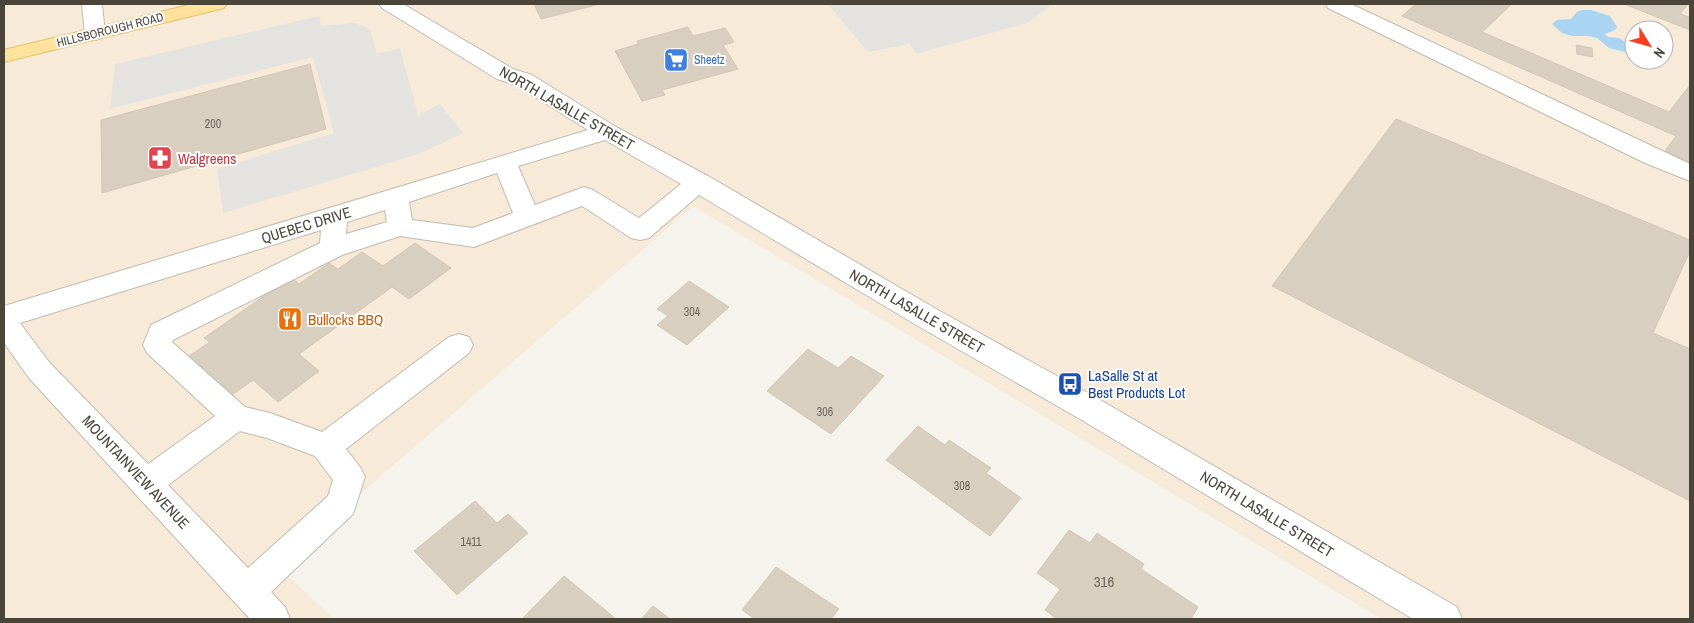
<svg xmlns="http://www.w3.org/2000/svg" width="1694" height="623" font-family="'Archivo Narrow',sans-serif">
	<rect width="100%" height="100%" fill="#f6f3ec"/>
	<path fill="#f7ead8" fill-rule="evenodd" d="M4,4H1690V619H1382L693,206L277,566L334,619H4ZM1634,30H1664V60H1634Z"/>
	<g fill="#e5e3e0">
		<polygon points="828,4 1050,4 1049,7 1027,23 916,54 910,44 868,52"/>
		<polygon points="319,16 321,26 355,23 370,29 377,54 400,48 418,115 440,104 463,133 428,150 396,161 223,213 217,169 334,133 313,57 110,109 115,64"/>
	</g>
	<polygon fill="#a9d4f2" points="1582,10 1591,10 1610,16 1617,27 1615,30 1605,34 1608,37 1619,38 1630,45 1630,48 1625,52 1609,48 1597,38 1588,36 1572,36 1562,33 1552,24 1557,20 1571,19 1577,12"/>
	<g fill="#d8cfc1" stroke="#d3c7b4">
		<polygon points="534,4 600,4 541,19"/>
		<polygon points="1416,4 1512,4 1482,32 1669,112 1690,85 1690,162 1665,151 1676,136 1402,16"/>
		<polygon points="1624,4 1688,4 1680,14 1689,17 1690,15 1690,30"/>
		<polygon points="688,27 693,36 725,28 734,42 723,45 738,69 662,90 665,95 642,101 615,51 638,44 637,41"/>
		<polygon points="1576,45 1592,48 1593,57 1577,54"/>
		<polygon points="310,64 326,129 102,193 101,120"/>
		<polygon points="1396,119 1690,240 1690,251 1653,333 1690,349 1690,501 1272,286"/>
		<polygon points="415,243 451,268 409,299 392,287 299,354 319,371 278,402 253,380 232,395 189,356 210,342 204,338 291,277 299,284 329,263 338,269 362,252 383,266"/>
		<polygon points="689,281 729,307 687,345 657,325 668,316 657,309"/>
		<polygon points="808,349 838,368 851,356 884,376 831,434 767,391"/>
		<polygon points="918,426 945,445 949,440 991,468 986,473 1021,498 990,536 886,460"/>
		<polygon points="475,501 497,523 508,514 528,533 457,595 414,551"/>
		<polygon points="1069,530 1090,543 1097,533 1144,564 1141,569 1198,607 1191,619 1057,619 1045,610 1060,589 1037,573"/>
		<polygon points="776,567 839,609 831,619 755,619 742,610"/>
		<polygon points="564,576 616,619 522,619"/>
		<polygon points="653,606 670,619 641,619"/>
	</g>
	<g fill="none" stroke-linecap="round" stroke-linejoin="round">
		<defs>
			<g id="minor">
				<polygon points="82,4 102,4 105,34 102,38 95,40 88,38 85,34"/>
				<path d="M379,4H403L513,69L532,75L616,127L708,176L938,310L1102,401L1457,607L1462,619H1413L1080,419L918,326L699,195L649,238L640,240L631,238L582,206L474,247L400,236L342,255L173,340L172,342L245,407L270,413L322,432L449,337L459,334L469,337L473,345L469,353L346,449L360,467L365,477L353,514L271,592L285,607L290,619H250L29,378L4,343V306L588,130L516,85L497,79L382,8ZM605,140L681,184L639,218L593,190L584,187L535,205L518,166ZM497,173L513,213L473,228L412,220L409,202ZM385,210L387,222L346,234L347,222ZM321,230L320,243L151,325L143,345L147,353L215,416L148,464L49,362L20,323ZM240,431L267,438L315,456L333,480L328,496L248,568L168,485Z"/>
				<polygon points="1325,4 1351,4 1690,164 1690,181 1645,163 1328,8"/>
			</g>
			<polygon id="major" points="193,4 227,4 224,8 4,62 4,50"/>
		</defs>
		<use href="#minor" stroke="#c2bbae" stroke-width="2"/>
		<use href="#major" stroke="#e6c16a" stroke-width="2"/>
		<use href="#minor" fill="#fff" fill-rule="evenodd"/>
		<use href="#major" fill="#ffe39c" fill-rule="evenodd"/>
	</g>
	<defs>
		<symbol id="supermarket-square" viewBox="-11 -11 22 22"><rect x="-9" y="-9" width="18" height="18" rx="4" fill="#3f7fe0" stroke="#fff"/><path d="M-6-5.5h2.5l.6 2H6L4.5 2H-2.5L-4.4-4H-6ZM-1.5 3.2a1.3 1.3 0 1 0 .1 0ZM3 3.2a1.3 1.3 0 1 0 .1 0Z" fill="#fff"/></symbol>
		<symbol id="pharmacy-square" viewBox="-11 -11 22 22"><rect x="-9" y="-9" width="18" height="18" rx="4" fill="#e0444e" stroke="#fff"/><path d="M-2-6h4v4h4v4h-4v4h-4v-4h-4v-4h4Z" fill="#fff"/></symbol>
		<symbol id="restaurant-square" viewBox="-11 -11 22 22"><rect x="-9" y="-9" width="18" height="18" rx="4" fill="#e8710a" stroke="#fff"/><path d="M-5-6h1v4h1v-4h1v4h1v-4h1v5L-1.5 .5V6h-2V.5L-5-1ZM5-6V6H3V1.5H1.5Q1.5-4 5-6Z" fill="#fff"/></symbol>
		<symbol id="bus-square" viewBox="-11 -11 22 22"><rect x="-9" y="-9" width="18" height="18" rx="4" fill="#1a4fb4" stroke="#fff"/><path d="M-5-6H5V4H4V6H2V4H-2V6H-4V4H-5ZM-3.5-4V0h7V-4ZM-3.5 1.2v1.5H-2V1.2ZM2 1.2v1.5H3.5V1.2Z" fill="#fff"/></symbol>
	</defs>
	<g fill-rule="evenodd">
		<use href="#supermarket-square" x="662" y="46" width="28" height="28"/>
		<use href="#pharmacy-square" x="146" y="144" width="28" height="28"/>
		<use href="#restaurant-square" x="276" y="305" width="28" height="28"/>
		<use href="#bus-square" x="1056" y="370" width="28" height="28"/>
	</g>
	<g text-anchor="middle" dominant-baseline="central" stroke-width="4" stroke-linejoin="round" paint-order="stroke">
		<g font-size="12" fill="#4b4439" stroke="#fff">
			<text transform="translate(110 30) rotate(-14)">HILLSBOROUGH ROAD</text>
		</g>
		<g font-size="12" fill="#366cbe" stroke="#fff" text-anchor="start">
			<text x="694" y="60">Sheetz</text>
		</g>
		<g font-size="12" fill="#6e675b">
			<text x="213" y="124">200</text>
			<text x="692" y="312">304</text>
			<text x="825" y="412">306</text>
			<text x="962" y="486">308</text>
			<text x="471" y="542">1411</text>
		</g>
		<g font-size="15" fill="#4b4439" stroke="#fff">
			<text transform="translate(567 108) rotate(30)">NORTH LASALLE STREET</text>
			<text transform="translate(306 225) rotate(-17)">QUEBEC DRIVE</text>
			<text transform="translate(917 311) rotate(30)">NORTH LASALLE STREET</text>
			<text transform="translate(136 472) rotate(47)">MOUNTAINVIEW AVENUE</text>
			<text transform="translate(1267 514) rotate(31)">NORTH LASALLE STREET</text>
		</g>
		<g font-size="15" fill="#be3a42" stroke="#fff" text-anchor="start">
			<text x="178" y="158">Walgreens</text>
		</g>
		<g font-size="15" fill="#c56008" stroke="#fff" text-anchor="start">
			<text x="308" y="319">Bullocks BBQ</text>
		</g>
		<g font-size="15" fill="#164399" stroke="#fff" text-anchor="start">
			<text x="1088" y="375">LaSalle St at<tspan x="1088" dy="17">Best Products Lot</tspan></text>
		</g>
		<g font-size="15" fill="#6e675b">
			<text x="1104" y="581">316</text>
		</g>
	</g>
	<rect width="1694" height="623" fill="none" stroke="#4b4439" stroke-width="10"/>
	<g transform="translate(1649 45) rotate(127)"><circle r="24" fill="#ffffff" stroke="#b7b4b0"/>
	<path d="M0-4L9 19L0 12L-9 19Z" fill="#fc3f1d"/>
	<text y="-8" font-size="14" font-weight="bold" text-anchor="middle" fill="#4b4439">N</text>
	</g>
</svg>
